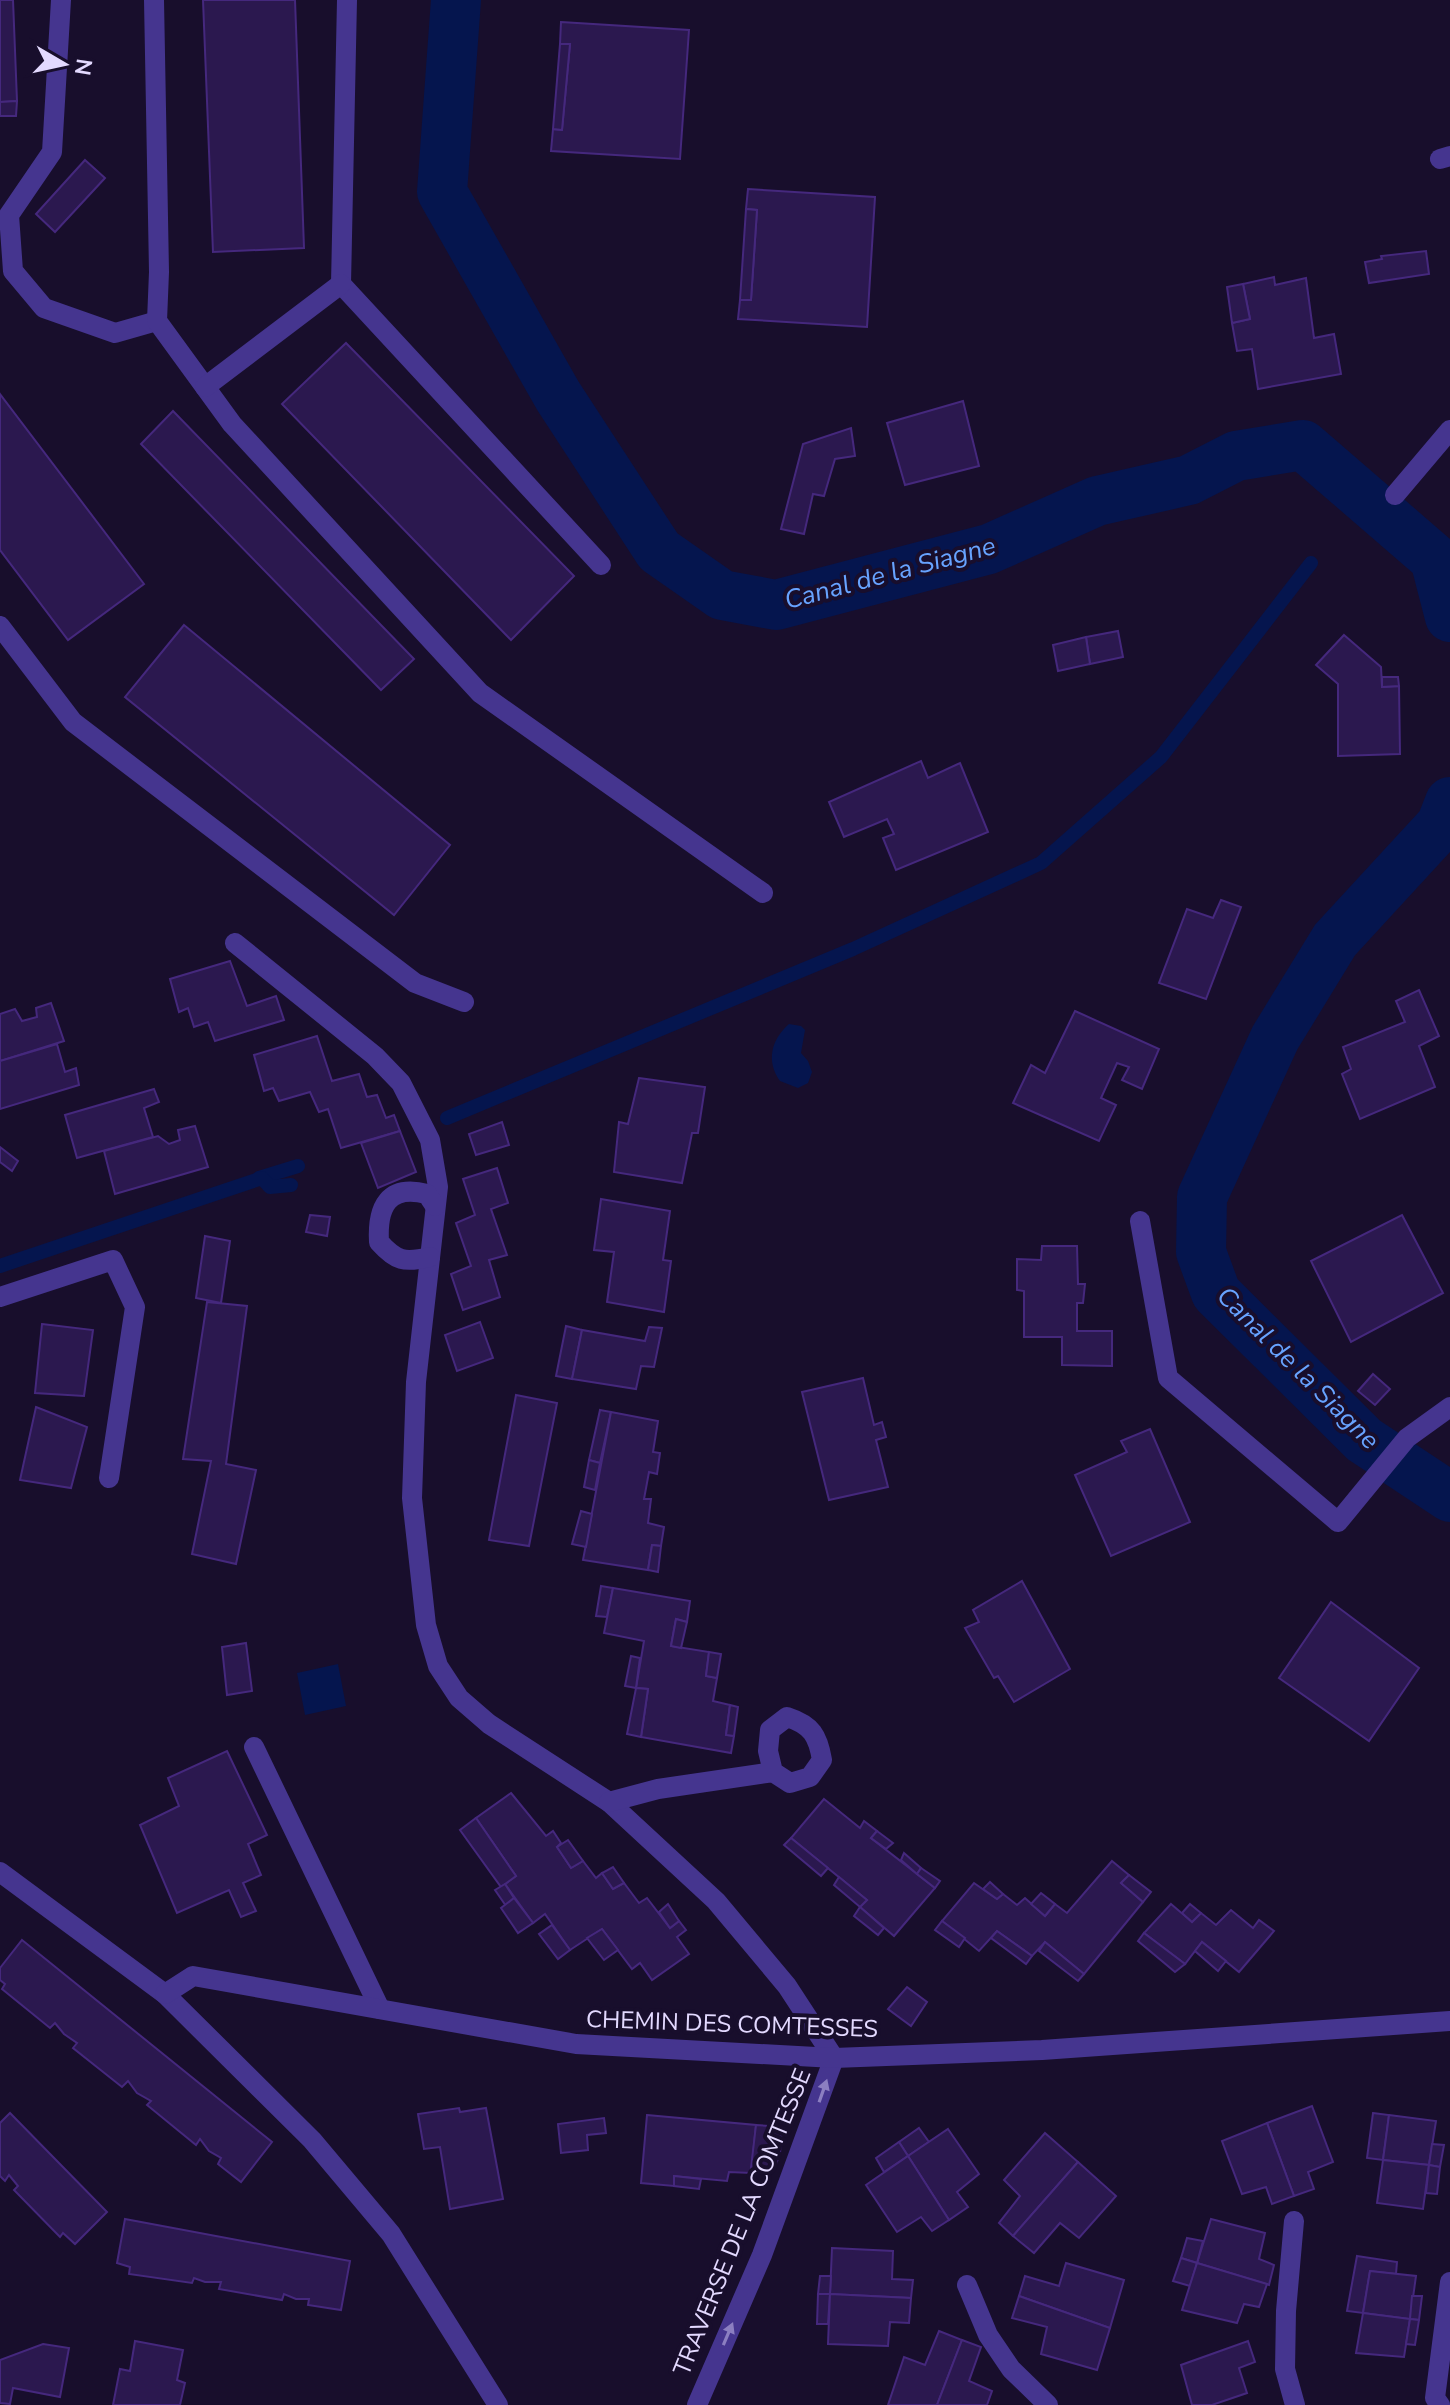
<svg xmlns="http://www.w3.org/2000/svg" width="1450" height="2405" font-family="'Nunito Sans',sans-serif">
	<rect width="100%" height="100%" fill="#180e2c"/>
	<g fill="#05154e">
		<path d="M789,1024L801,1026L805,1030L801,1053L808,1061L812,1072L808,1083L798,1088L780,1081C766,1061 771,1040 789,1024Z"/>
		<polygon points="338,1664 346,1706 305,1715 297,1673"/>
	</g>
	<g fill="none" stroke-linecap="round" stroke-linejoin="round">
		<g stroke="#05154e" stroke-width="14">
			<polyline points="447,1118 853,949 1041,863 1161,757 1311,563"/>
			<polyline points="259,1178 298,1166"/>
			<polyline points="0,1266 262,1178 270,1187 291,1185"/>
		</g>
		<g stroke="#05154e" stroke-width="50">
			<polyline points="456,0 442,192 558,396 659,551 722,595 776,605 989,549 1097,501 1189,480 1236,456 1303,445 1435,559 1450,617"/>
			<polyline points="1450,802 1441,825 1335,940 1275,1038 1202,1197 1201,1252 1216,1293 1364,1440 1450,1497"/>
		</g>
	</g>
	<g fill="#2b184f" stroke="#45287d" stroke-width="2">
		<polygon points="0,0 13,0 17,101 0,102"/>
		<polygon points="203,0 295,0 304,248 213,252"/>
		<polygon points="561,22 689,30 680,159 551,151 553,129 562,130 570,44 560,44"/>
		<polygon points="560,44 570,44 562,130 553,129"/>
		<polygon points="17,101 16,116 0,116 0,102"/>
		<polygon points="85,160 105,178 55,232 36,214"/>
		<polygon points="748,189 875,197 867,327 738,319 740,300 751,300 757,210 746,209"/>
		<polygon points="746,209 757,210 751,300 740,300"/>
		<polygon points="1426,251 1429,274 1369,283 1365,262 1382,259 1381,256"/>
		<polygon points="1274,277 1275,285 1306,278 1314,338 1334,334 1341,374 1258,389 1252,349 1237,351 1232,323 1250,319 1243,284"/>
		<polygon points="1243,284 1250,319 1232,323 1227,287"/>
		<polygon points="346,343 574,576 511,640 282,404"/>
		<polygon points="0,394 144,584 68,640 0,550"/>
		<polygon points="963,401 979,466 905,485 887,423"/>
		<polygon points="173,411 414,659 381,690 141,444"/>
		<polygon points="851,428 855,456 835,459 824,496 813,494 804,534 781,529 803,444"/>
		<polygon points="184,625 450,845 394,915 125,697"/>
		<polygon points="1118,631 1123,657 1090,664 1086,637"/>
		<polygon points="1344,635 1381,667 1382,687 1399,686 1400,754 1338,756 1338,684 1316,665"/>
		<polygon points="1086,637 1090,664 1058,671 1053,645"/>
		<polygon points="1382,677 1398,677 1399,686 1382,687"/>
		<polygon points="921,761 928,778 960,763 988,832 896,870 883,838 894,834 887,819 844,837 829,802"/>
		<polygon points="1221,900 1241,907 1206,999 1159,983 1187,909 1213,918"/>
		<polygon points="230,961 247,1006 276,996 284,1020 215,1041 208,1022 194,1027 188,1008 179,1012 170,979"/>
		<polygon points="1419,990 1439,1036 1419,1046 1435,1087 1360,1119 1342,1074 1351,1069 1343,1047 1405,1022 1396,1001"/>
		<polygon points="51,1003 64,1041 0,1061 0,1014 15,1009 22,1021 37,1017 36,1008"/>
		<polygon points="1075,1011 1159,1049 1142,1089 1122,1080 1129,1067 1117,1063 1101,1098 1116,1105 1099,1141 1013,1103 1031,1065 1045,1073"/>
		<polygon points="317,1036 332,1081 359,1074 367,1097 377,1095 386,1118 394,1115 400,1131 341,1148 328,1109 319,1112 310,1092 279,1101 273,1088 264,1091 254,1055"/>
		<polygon points="57,1044 65,1072 76,1068 79,1085 0,1109 0,1061"/>
		<polygon points="639,1078 705,1087 698,1133 692,1133 682,1183 614,1172 619,1122 628,1124"/>
		<polygon points="154,1089 159,1102 144,1108 153,1137 77,1158 65,1115"/>
		<polygon points="502,1122 509,1145 476,1155 469,1134"/>
		<polygon points="195,1126 208,1167 115,1194 104,1151 158,1136 169,1144 180,1140 178,1130"/>
		<polygon points="400,1131 416,1172 378,1188 361,1143"/>
		<polygon points="0,1147 18,1161 12,1171 0,1162"/>
		<polygon points="497,1168 508,1203 491,1209 507,1255 489,1260 500,1297 463,1310 451,1274 471,1266 456,1223 475,1215 463,1179"/>
		<polygon points="601,1199 670,1211 663,1260 671,1261 664,1312 607,1302 614,1252 594,1250"/>
		<polygon points="310,1215 330,1217 327,1236 306,1232"/>
		<polygon points="1402,1215 1443,1293 1351,1342 1311,1261"/>
		<polygon points="205,1236 230,1241 221,1303 196,1298"/>
		<polygon points="1042,1246 1077,1246 1078,1284 1085,1284 1083,1303 1077,1303 1077,1331 1112,1331 1112,1366 1062,1365 1062,1337 1024,1337 1024,1291 1017,1290 1017,1259 1041,1260"/>
		<polygon points="207,1302 247,1306 226,1464 256,1470 236,1564 192,1554 211,1461 183,1459"/>
		<polygon points="480,1322 493,1358 457,1371 445,1335"/>
		<polygon points="42,1324 93,1330 84,1396 35,1393"/>
		<polygon points="566,1326 582,1330 572,1379 556,1376"/>
		<polygon points="649,1327 662,1328 654,1367 641,1366 636,1389 572,1379 582,1330 645,1341"/>
		<polygon points="1373,1374 1390,1389 1375,1405 1358,1391"/>
		<polygon points="863,1378 874,1425 882,1422 886,1437 876,1440 888,1487 829,1500 802,1392"/>
		<polygon points="516,1395 557,1403 529,1546 489,1540"/>
		<polygon points="36,1407 87,1427 71,1488 20,1480"/>
		<polygon points="600,1410 611,1412 600,1463 589,1460"/>
		<polygon points="611,1412 658,1421 653,1452 660,1453 657,1474 649,1472 644,1499 651,1499 648,1523 664,1527 661,1546 652,1545 648,1570 583,1560"/>
		<polygon points="1150,1429 1190,1522 1111,1556 1075,1475 1127,1452 1121,1441"/>
		<polygon points="589,1460 600,1463 595,1490 584,1487"/>
		<polygon points="581,1511 592,1514 586,1547 572,1544"/>
		<polygon points="652,1545 661,1546 658,1572 648,1570"/>
		<polygon points="1022,1581 1070,1669 1014,1702 998,1676 994,1678 965,1628 979,1622 973,1610"/>
		<polygon points="601,1586 613,1588 607,1617 596,1616"/>
		<polygon points="613,1588 690,1601 687,1622 676,1619 671,1646 709,1652 706,1676 717,1678 713,1701 730,1705 726,1735 734,1736 731,1753 641,1737 648,1689 636,1688 644,1641 604,1633"/>
		<polygon points="1331,1602 1419,1668 1369,1741 1279,1678"/>
		<polygon points="676,1619 687,1622 681,1648 671,1646"/>
		<polygon points="246,1643 252,1691 227,1695 222,1647"/>
		<polygon points="709,1652 721,1654 717,1678 706,1676"/>
		<polygon points="631,1656 640,1658 636,1688 625,1686"/>
		<polygon points="636,1688 648,1689 641,1737 627,1734"/>
		<polygon points="730,1705 738,1707 734,1736 726,1735"/>
		<polygon points="227,1751 267,1835 248,1844 261,1875 243,1883 256,1911 241,1917 229,1890 177,1913 140,1825 179,1806 168,1778"/>
		<polygon points="511,1793 546,1836 553,1831 561,1843 557,1847 571,1868 583,1861 596,1878 602,1873 613,1889 624,1883 639,1903 647,1898 670,1928 679,1921 686,1930 677,1937 689,1954 652,1980 640,1963 632,1969 602,1929 570,1950 545,1914 533,1923 505,1884 516,1876 476,1818"/>
		<polygon points="824,1799 860,1828 864,1821 877,1831 871,1838 935,1888 894,1936 860,1907 867,1900 791,1838"/>
		<polygon points="476,1818 516,1876 501,1887 460,1830"/>
		<polygon points="877,1831 893,1843 886,1849 871,1838"/>
		<polygon points="791,1838 828,1868 821,1876 784,1845"/>
		<polygon points="568,1840 583,1861 571,1868 557,1847"/>
		<polygon points="904,1853 921,1868 917,1874 901,1860"/>
		<polygon points="1112,1861 1129,1875 1121,1883 1143,1902 1084,1974 1045,1942 1032,1956 997,1931 979,1951 942,1921 974,1883 997,1899 1003,1894 1017,1905 1025,1898 1045,1916 1055,1904 1067,1913"/>
		<polygon points="613,1867 624,1883 613,1889 602,1873"/>
		<polygon points="921,1868 940,1881 935,1888 917,1874"/>
		<polygon points="1129,1875 1151,1892 1143,1902 1121,1883"/>
		<polygon points="839,1877 867,1900 860,1907 834,1885"/>
		<polygon points="990,1882 1003,1894 997,1899 983,1889"/>
		<polygon points="505,1884 514,1898 506,1906 495,1890"/>
		<polygon points="1041,1893 1055,1904 1045,1916 1031,1904"/>
		<polygon points="514,1898 533,1923 518,1933 501,1908"/>
		<polygon points="668,1904 679,1921 670,1928 659,1912"/>
		<polygon points="1171,1904 1192,1922 1201,1913 1216,1925 1231,1910 1253,1928 1259,1920 1274,1931 1239,1972 1202,1942 1185,1964 1144,1933"/>
		<polygon points="1190,1904 1201,1913 1192,1922 1182,1913"/>
		<polygon points="860,1907 884,1928 878,1935 854,1916"/>
		<polygon points="942,1921 965,1938 959,1947 935,1930"/>
		<polygon points="552,1925 570,1950 558,1959 539,1934"/>
		<polygon points="602,1929 618,1950 604,1960 587,1938"/>
		<polygon points="997,1931 1032,1956 1026,1964 991,1938"/>
		<polygon points="1144,1933 1185,1964 1175,1972 1138,1941"/>
		<polygon points="22,1940 272,2142 241,2182 218,2164 221,2158 209,2151 200,2139 196,2145 147,2105 151,2101 137,2093 128,2081 122,2087 73,2048 77,2043 64,2034 55,2023 50,2028 2,1989 5,1984 0,1980 0,1968"/>
		<polygon points="1045,1942 1084,1974 1078,1981 1039,1951"/>
		<polygon points="1202,1942 1226,1961 1218,1971 1195,1951"/>
		<polygon points="907,1987 927,2002 911,2026 888,2009"/>
		<polygon points="1312,2106 1333,2162 1308,2172 1314,2189 1294,2196 1267,2123"/>
		<polygon points="459,2108 460,2112 486,2108 503,2199 450,2209 440,2147 424,2149 418,2114"/>
		<polygon points="10,2113 107,2212 75,2244 63,2233 60,2237 14,2190 18,2186 9,2175 5,2181 0,2176 0,2123"/>
		<polygon points="1373,2113 1389,2115 1383,2160 1367,2158"/>
		<polygon points="647,2115 756,2125 751,2173 729,2172 727,2181 674,2176 674,2186 641,2183"/>
		<polygon points="1389,2115 1436,2121 1429,2165 1383,2160"/>
		<polygon points="604,2118 606,2133 587,2135 588,2150 561,2153 558,2124"/>
		<polygon points="1267,2123 1294,2196 1272,2204 1266,2187 1242,2194 1222,2141"/>
		<polygon points="756,2125 782,2127 780,2153 774,2170 751,2168"/>
		<polygon points="919,2128 929,2142 908,2156 899,2142"/>
		<polygon points="948,2129 979,2174 957,2192 968,2207 949,2220 908,2156"/>
		<polygon points="1045,2133 1078,2162 1013,2236 999,2223 1020,2196 1004,2180"/>
		<polygon points="899,2142 908,2156 884,2172 876,2158"/>
		<polygon points="1432,2144 1444,2145 1440,2167 1429,2165"/>
		<polygon points="908,2156 949,2220 932,2231 921,2217 897,2232 866,2185"/>
		<polygon points="1383,2160 1429,2165 1423,2209 1377,2203"/>
		<polygon points="1078,2162 1116,2196 1079,2238 1060,2223 1034,2253 1013,2236"/>
		<polygon points="1429,2165 1440,2167 1437,2194 1426,2193"/>
		<polygon points="674,2176 701,2179 699,2189 674,2186"/>
		<polygon points="125,2219 350,2261 341,2310 308,2305 309,2299 296,2299 284,2294 282,2300 219,2289 221,2282 205,2282 194,2278 192,2283 129,2274 130,2267 117,2263"/>
		<polygon points="1211,2219 1265,2233 1259,2259 1274,2265 1269,2285 1197,2263"/>
		<polygon points="1187,2238 1203,2241 1197,2263 1181,2258"/>
		<polygon points="832,2248 893,2251 892,2279 913,2280 911,2298 830,2294"/>
		<polygon points="1357,2256 1397,2262 1396,2274 1370,2271 1363,2313 1347,2311"/>
		<polygon points="1181,2258 1197,2263 1190,2286 1173,2281"/>
		<polygon points="1066,2263 1124,2280 1110,2328 1019,2296 1025,2276 1059,2286"/>
		<polygon points="1197,2263 1267,2284 1259,2307 1244,2304 1237,2323 1182,2310"/>
		<polygon points="1370,2271 1416,2276 1410,2319 1363,2313"/>
		<polygon points="820,2276 831,2276 830,2294 818,2294"/>
		<polygon points="818,2294 830,2294 828,2324 817,2324"/>
		<polygon points="830,2294 911,2298 909,2323 890,2322 888,2346 828,2344"/>
		<polygon points="1019,2296 1110,2328 1097,2370 1041,2354 1047,2327 1012,2318"/>
		<polygon points="1412,2296 1422,2296 1419,2320 1410,2319"/>
		<polygon points="1363,2313 1410,2319 1404,2357 1356,2353"/>
		<polygon points="1410,2319 1419,2320 1415,2345 1406,2344"/>
		<polygon points="939,2331 962,2340 937,2405 888,2405 904,2357 925,2365"/>
		<polygon points="962,2340 981,2347 969,2381 992,2391 987,2405 937,2405"/>
		<polygon points="135,2341 183,2350 177,2380 185,2383 180,2405 113,2405 120,2369 130,2371"/>
		<polygon points="1248,2341 1255,2362 1239,2368 1247,2393 1212,2405 1192,2405 1181,2365"/>
		<polygon points="43,2344 69,2348 60,2397 13,2388 10,2404 0,2403 0,2360"/>
	</g>
	<g fill="none" stroke-linecap="round" stroke-linejoin="round">
		<g stroke="#45358f" stroke-width="20">
			<polyline points="61,0 52,152 9,215 13,271 44,308 115,333 157,321"/>
			<polyline points="154,0 159,272 157,321 232,424 480,693 763,893"/>
			<polyline points="347,0 341,284 601,565"/>
			<polyline points="1440,159 1450,156"/>
			<polyline points="205,387 341,284"/>
			<polyline points="1395,495 1450,430"/>
			<polyline points="0,626 73,722 415,983 464,1002"/>
			<polyline points="235,943 375,1056 401,1083 430,1140 438,1187 416,1382 412,1498 426,1625 438,1666 459,1698 489,1724 609,1802 716,1901 787,1986 834,2058 762,2255 697,2405"/>
			<polyline points="1140,1221 1168,1378 1338,1522 1407,1438 1450,1407"/>
			<path d="M430,1257C404,1263 396,1261 379,1242C377,1207 388,1184 427,1194L435,1206"/>
			<polyline points="0,1297 113,1260 135,1307 109,1478"/>
			<polyline points="254,1747 380,2009"/>
			<path d="M609,1802L658,1789L773,1772L790,1783L810,1777L822,1760C818,1736 812,1725 787,1717L770,1730L768,1751L773,1772"/>
			<polyline points="0,1872 165,1994 312,2140 391,2234 498,2405"/>
			<polyline points="165,1994 193,1976 576,2044 834,2058 1042,2050 1450,2021"/>
			<polyline points="1294,2221 1286,2311 1285,2369 1295,2405"/>
			<polyline points="967,2285 988,2335 1011,2369 1048,2405"/>
			<polyline points="1440,2405 1435,2398 1450,2282"/>
		</g>
	</g>
	<defs><path id="oneway-solid" d="M-6-.8H1V-3.2L6.5 0L1 3.2V.8H-6Z" transform="scale(2)"/></defs>
	<g fill="#8c7fc1">
		<use href="#oneway-solid" transform="translate(823 2091) rotate(-71)"/>
		<use href="#oneway-solid" transform="translate(728 2334) rotate(-67)"/>
	</g>
	<g text-anchor="middle" dominant-baseline="central" stroke-width="8" stroke-linejoin="round" paint-order="stroke">
		<g font-size="24" fill="#e3d9ff" stroke="#180e2c">
			<text transform="translate(732 2024) rotate(2)">CHEMIN DES COMTESSES</text>
			<text transform="translate(742 2222) rotate(-68)">TRAVERSE DE LA COMTESSE</text>
		</g>
		<g font-size="26" font-style="italic" fill="#67a3ff" stroke="#180e2c">
			<text transform="translate(890 573) rotate(-15)">Canal de la Siagne</text>
			<text transform="translate(1298 1368) rotate(45)">Canal de la Siagne</text>
		</g>
	</g>
	<g transform="translate(64 64) rotate(99)" stroke="#180e2c" stroke-width="6" paint-order="stroke">
	<path d="M0-6L14 30L0 20L-14 30Z" fill="#e3d9ff"/>
	<text y="-12" font-size="22" font-weight="bold" text-anchor="middle" fill="#e3d9ff">N</text>
	</g>
</svg>
